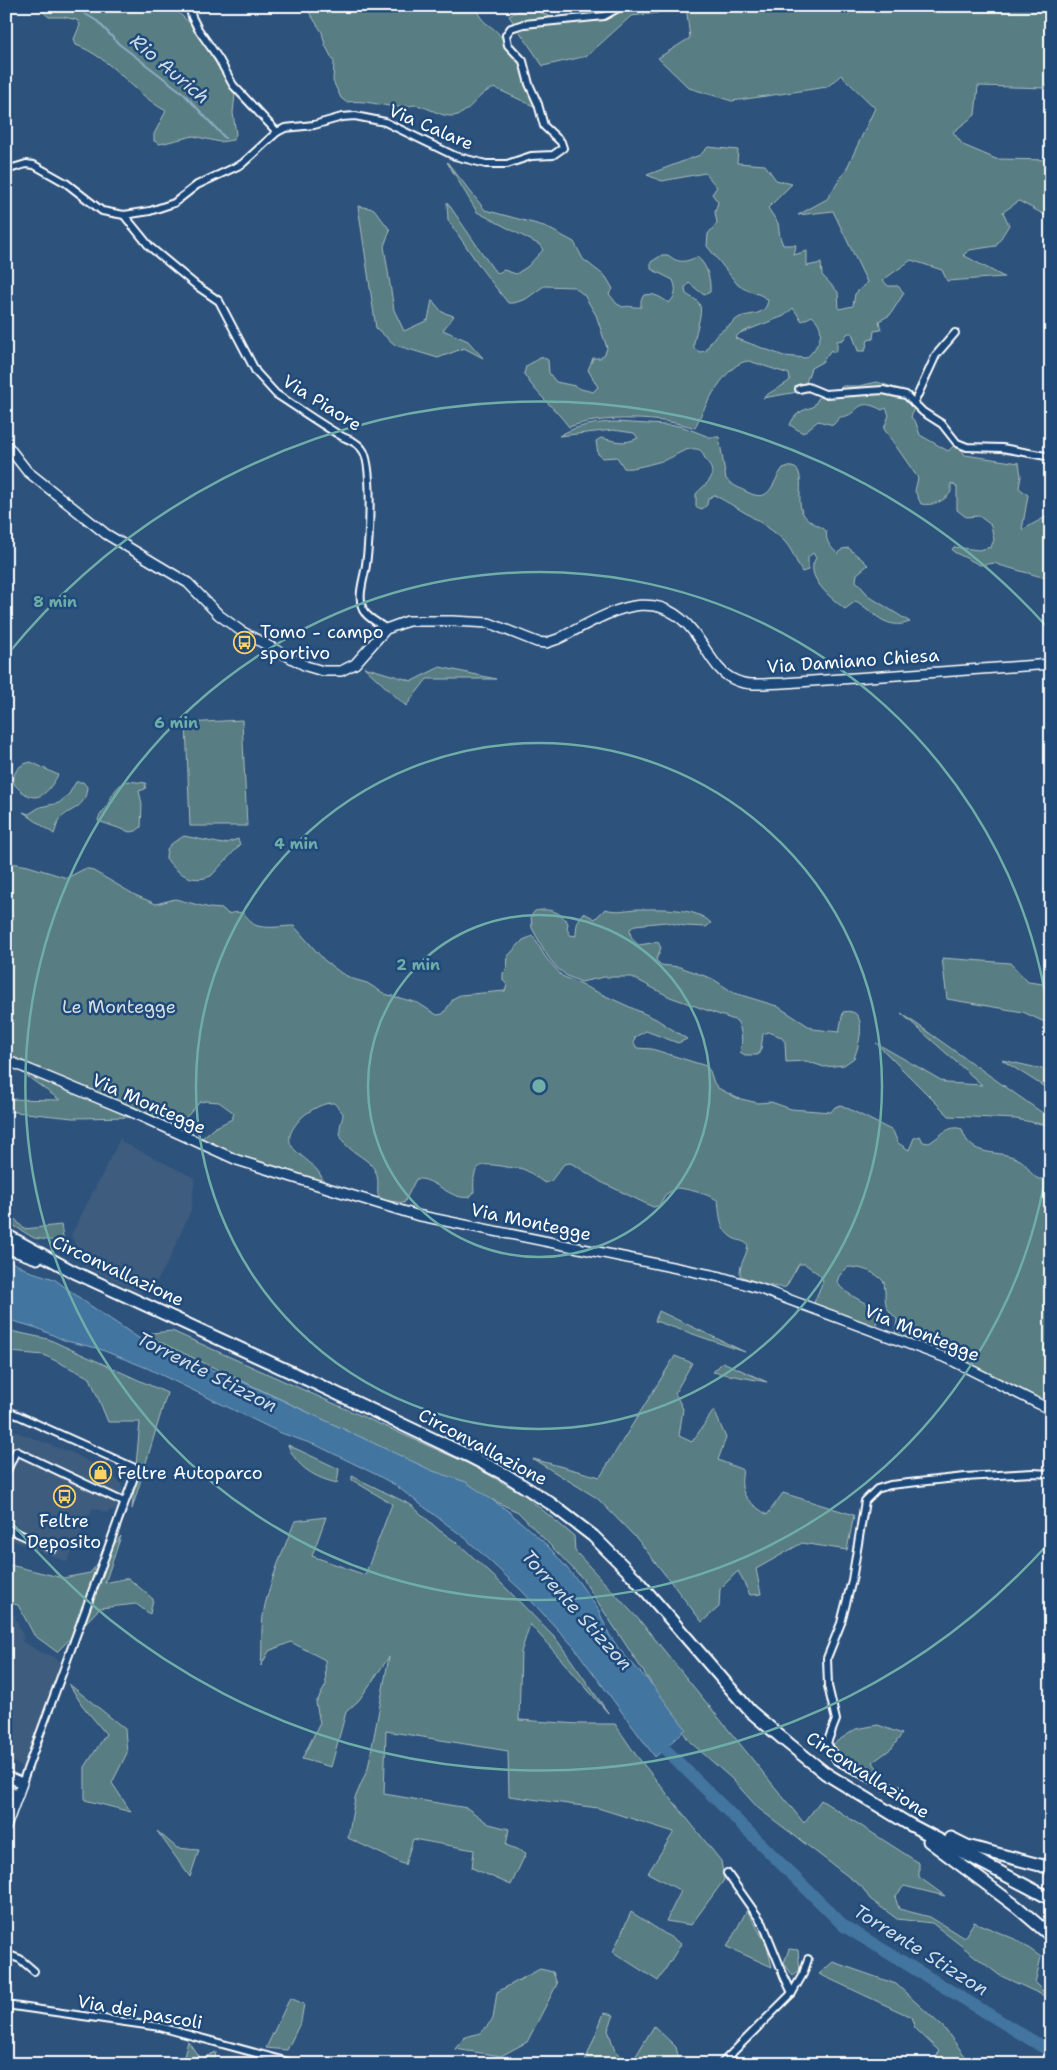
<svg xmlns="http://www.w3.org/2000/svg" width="1057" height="2070" font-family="'Shantell Sans',sans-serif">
	<rect width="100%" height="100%" fill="#2d527c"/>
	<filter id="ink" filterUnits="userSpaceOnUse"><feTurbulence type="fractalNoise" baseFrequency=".02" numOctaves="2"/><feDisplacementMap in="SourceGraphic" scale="10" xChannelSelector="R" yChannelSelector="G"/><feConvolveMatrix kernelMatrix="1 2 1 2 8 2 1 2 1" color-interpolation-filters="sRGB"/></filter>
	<g filter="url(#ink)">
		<g fill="#3e5c7e">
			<polygon points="121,1137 122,1142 195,1178 191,1210 170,1258 157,1281 139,1293 84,1266 71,1235"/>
			<polygon points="6,1428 75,1454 104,1470 121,1483 123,1492 126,1495 120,1511 110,1510 107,1513 93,1508 67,1562 6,1538"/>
			<polygon points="6,1610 14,1614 24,1638 22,1641 40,1652 53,1656 65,1665 25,1769 14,1762 6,1769"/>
		</g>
		<g fill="#587d82" stroke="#acbec0" fill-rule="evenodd">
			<path d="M36,6H171L192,25L235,94L233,113L236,134L233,140L220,142L193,136L160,144L154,141V134L166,111C133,93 112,58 76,45L74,39L80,25L77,20L64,17H49Z"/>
			<path d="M305,6H340L346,10L351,6H476C480,25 493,24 501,37C508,47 512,55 523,61L540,109L495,88C478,91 470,114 454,116C440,117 429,107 416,105C410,105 403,108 397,107C378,105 365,100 346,102L341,98L333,81L334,62L325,45L322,32Z"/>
			<polygon points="526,6 560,21 580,14 584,6 659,6 658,13 631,16 587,56 543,66 509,16"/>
			<path d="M686,6H1051V80L1048,78L1046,88L978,86L975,115L953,132L963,145L996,159L1051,160V216L1045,215L1019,201L1003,212L1009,225L996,246L970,250L963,255L1004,277L947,281L942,270L911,260L883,280L888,286H898L904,293L890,315L879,321L881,330L874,331L873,339L868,340L865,351H858L852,333H848L843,340L837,341V349L834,353L831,350L822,362L811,368L803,391L763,398C772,390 781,388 790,380L789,374L749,361C727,361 703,409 695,428C663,417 601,415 569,427C555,408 536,394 524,374L526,366L542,357L548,360L549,373L556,382L575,386L581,389L593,392L598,387L588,370L593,358H600L605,354L607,348L596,315L584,295L574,287L544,286L526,299L514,303H508L483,271L448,220L447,202L493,269L498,273L504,270L516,274L527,267L543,250L540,245L477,212L447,162L485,210L544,226L574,242L583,259L606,277L613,289L609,294L617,304L623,307C629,305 634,308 641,307V300L644,295C655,293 660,297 669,303C676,296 677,290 673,280L651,269V262L662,255H668C679,264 685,262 697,257C707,264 711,280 710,292L704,295L689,283L685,288L686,294C690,297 696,299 699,303C705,313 692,337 694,349L700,352L706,351C713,336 717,334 730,325C733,322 736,319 740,317C751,313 766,316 768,300C759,292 747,292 738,285L707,246L708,234L717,223L715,212L718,202L712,194L717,187L705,173L662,181L647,175L700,155L708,147L738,150L737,163L765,165L776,180L792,184L768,208L778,223L780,237L783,245H796L794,255L807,251V266L821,263L822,275L838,292L839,309L853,306L855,294L867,282L833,211L798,215L827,199L846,170L875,108L841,75L827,87L732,101L689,88L658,58L690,38ZM793,308L802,321L812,316C828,329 819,347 806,358L784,356L735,338L740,333L784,316Z"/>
			<polygon points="358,206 374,209 390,230 384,246 394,310 404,331 428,320 432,300 442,312 454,316 443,330 468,341 483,358 464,348 438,358 395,345 376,328"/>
			<path d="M877,382L911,393L916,400L911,417L916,423L920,435L948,451L957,443L965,455L1019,463L1021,476L1019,488L1028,495L1022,530L1051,514V573L1042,577L999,565L995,563L980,565L954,552L952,549L954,547L979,550L991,547L994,540L991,525L979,516L966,517L957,510V487L951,483V492C944,502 932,506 921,504L915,491L918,478L884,429L889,415L886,408L882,410C854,395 861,416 840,417L833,425L818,421L803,433L790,425C794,414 802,410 813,407L820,396L832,394L843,386H859Z"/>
			<path d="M615,422L681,426L709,437H719L726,479C732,485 739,488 747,492C771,504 771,484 783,468C788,466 797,466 799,473C803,485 797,500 802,512C808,524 823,526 826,531C827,533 826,536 827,539C828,545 834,550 838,554L842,549L849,548C855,555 862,558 868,565L857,574L856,581L870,597L910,622C886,631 874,612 856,601L845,609C832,599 803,576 816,558L813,553L808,557V570L802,572C796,562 793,551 785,542C773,528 731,504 714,495L708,499L707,505L702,509L696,507V494C706,482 720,478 706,460C703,456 703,450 697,449C684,447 675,457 665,460C655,463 631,470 624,468L617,457L603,458L598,454L596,441L601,438C616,441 624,445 638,438L634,433L613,430L559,436C577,425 595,423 615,422Z"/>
			<polygon points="364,667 412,681 440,667 496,679 427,679 406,706"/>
			<polygon points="242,720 247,826 190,826 186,723"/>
			<path d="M31,762L58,775C45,798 34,806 14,784C12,771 20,764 31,762Z"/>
			<path d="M127,781L146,783L145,789L139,791L142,804L141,827L136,831L130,832L98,821C99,815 101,815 104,810C112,799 113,787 127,781Z"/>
			<path d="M76,782H83L87,787C85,810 71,807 60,819C57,823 56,829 54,834L23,812L29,814L40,807L59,803L69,794Z"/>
			<path d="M184,836L223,844L238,839L240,845L211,876C192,884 176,873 166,858C166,843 174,843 184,836Z"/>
			<path d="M6,862L28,866L67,878L84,869H90L135,895L156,904L175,899L210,908L223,909L228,914C250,907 245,923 258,926C270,929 283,926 294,926L324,960L341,973L353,979L367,983L385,994L418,1003L437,1015L443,1014L454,998L460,995L505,991L507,985L503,980V973L507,969L508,956L523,940L533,936L546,958L562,976L656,1019L687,1039L678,1043L646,1031L635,1037L634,1043L637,1048L652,1049L706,1066L710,1071L714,1083L718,1088L737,1098L758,1103L771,1102L791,1109L831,1112L835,1107L841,1105L893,1131L898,1143L909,1150L914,1138L920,1136L923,1142L929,1143C940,1137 948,1124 962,1129C970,1160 999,1148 1020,1160C1028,1164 1030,1176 1039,1179C1043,1179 1047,1179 1051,1180V1403L895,1338L897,1319C881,1305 887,1301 884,1282C876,1272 861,1267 848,1267L839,1276L837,1282C846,1298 873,1302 879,1316L874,1329L813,1305L823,1281L820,1275L805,1264H799L786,1287C778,1289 746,1280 740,1275C739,1264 747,1256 748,1245C743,1240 738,1241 733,1238C719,1230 720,1214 718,1201C712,1195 685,1188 676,1188L665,1195L659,1206L653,1207L601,1182L576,1166L570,1163L564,1164L551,1181L545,1183C537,1179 533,1173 525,1170C519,1167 512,1168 506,1167C480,1162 472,1163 474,1192L470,1197C450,1201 435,1177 416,1179L404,1203L383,1200L378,1195C377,1189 379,1182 377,1176C373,1156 342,1153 340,1132C339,1126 343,1119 343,1113L334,1103C324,1102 310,1110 302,1117C274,1147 300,1150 317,1170C321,1175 324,1181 327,1187L196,1143L214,1128L232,1119L234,1113L219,1102L206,1101L200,1102L181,1123L162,1129L134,1117L73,1118L6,1111V1099L60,1100L6,1061Z"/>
			<path d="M605,909C618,913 627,909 640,909C661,909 696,907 711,923L706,927L685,926L666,922L635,925L630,929C630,937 633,941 639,945L658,942L661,948L656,960L661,965L680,967L713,979L734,993L777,1006L813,1029L839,1032L843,1012C869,1006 860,1044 854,1058L844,1065L824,1067L806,1061L786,1062L785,1042L781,1037L769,1032L763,1034L761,1049L758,1055H745L740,1052C743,1042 742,1030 737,1021L670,997L632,977H604L581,982L567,976L557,968L548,957L532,928L531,916L535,911C549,908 560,911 568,923L567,929L570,935L576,936C576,927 577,919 584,913L595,919Z"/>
			<polygon points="942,958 1010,963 1028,982 1051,985 1051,1025 1023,1012 947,999"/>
			<polygon points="901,1013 1051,1119 1051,1126 1016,1119 949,1116 876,1043 946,1083 982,1085"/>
			<polygon points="1002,1060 1051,1071 1051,1091"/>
			<polygon points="6,1209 24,1229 61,1225 64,1242 34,1238 6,1221"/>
			<polygon points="659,1311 745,1352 655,1321"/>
			<polygon points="6,1330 48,1339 167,1393 132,1509 140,1422 108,1422 90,1378 44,1355 10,1352 6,1358"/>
			<polygon points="172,1331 471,1465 523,1494 574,1536 575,1551 641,1622 804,1823 821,1800 919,1863 919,1877 945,1896 904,1886 895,1897 899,1909 930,1917 964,1938 974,1922 1017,1940 1041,1957 1035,1983 1051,1999 999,1975 932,1923 897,1919 870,1899 862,1887 758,1808 732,1779 689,1741 582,1578 518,1512 143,1334"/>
			<path d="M675,1356L692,1363L675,1393L683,1409L679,1436L692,1442L714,1410L726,1438L718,1460L743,1470C738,1496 748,1501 767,1515L783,1493L854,1515L847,1550L802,1543L756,1569L761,1594L750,1595L738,1571L720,1589L719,1607L702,1622L638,1540L597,1498L533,1459L600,1477Z"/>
			<polygon points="723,1362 767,1382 713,1372"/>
			<path d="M288,1445L339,1469L337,1483C315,1478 296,1467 288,1445Z"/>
			<path d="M352,1476L411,1505L439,1530L460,1545L503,1585L557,1640L609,1714L530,1624L521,1652L519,1720L579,1724H615L636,1755L721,1861L724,1880L691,1925L666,1921L681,1891L648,1873L674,1832L598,1808L509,1796L508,1751L386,1731L384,1794L467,1808L489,1824L509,1829L506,1845L526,1853L511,1885L472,1868L474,1850L413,1839L405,1865L348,1838L355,1798L368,1768L389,1657L359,1700L346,1712L331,1767L302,1759L320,1723L316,1703L326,1685L325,1660L291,1642L269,1651L261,1666C263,1646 260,1625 265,1605C272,1576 284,1548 295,1521L326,1517L312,1556L365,1575L392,1504L352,1480Z"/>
			<polygon points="121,1536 105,1583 128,1578 153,1599 150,1614 136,1604 100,1608 57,1652 34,1635 18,1605 6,1602 6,1564 63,1578 90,1573"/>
			<polygon points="69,1684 125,1729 127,1753 112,1783 131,1812 85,1800 85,1767 106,1734 82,1705"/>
			<polygon points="878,1725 902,1734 892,1748 873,1762 882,1776 843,1761 833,1744 856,1729"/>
			<polygon points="157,1831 177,1848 199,1850 190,1877"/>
			<polygon points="747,1910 767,1945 772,1967 727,1947"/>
			<polygon points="631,1912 681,1944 658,1981 613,1952"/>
			<polygon points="789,1949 798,1950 800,1970 793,1976 784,1963"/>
			<polygon points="833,1962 896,1984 944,2028 971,2064 934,2064 939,2051 915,2028 911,2017 819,1974"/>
			<polygon points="540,1969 553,1972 557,1984 527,2042 501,2056 455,2049 465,2037 481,2033 493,2019 497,1992"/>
			<polygon points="290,1998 304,2004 301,2021 287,2050 266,2048"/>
			<polygon points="604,2013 614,2015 608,2030 615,2051 630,2064 584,2064"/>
			<polygon points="654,2026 676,2047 680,2064 631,2064"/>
			<polygon points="188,2041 200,2059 216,2052 214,2064 182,2064"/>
		</g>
		<polygon fill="#42759f" stroke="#8eacc5" points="6,1259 29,1271 54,1279 88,1304 140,1339 161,1346 176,1360 201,1366 239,1380 433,1471 466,1482 507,1510 548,1546 578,1581 598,1609 609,1634 619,1649 654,1687 686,1729 655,1757 574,1647 521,1590 465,1538 395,1485 377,1475 318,1446 281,1433 147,1368 97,1348 66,1341 37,1328 6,1319"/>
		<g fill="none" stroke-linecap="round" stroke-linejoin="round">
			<polyline stroke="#8eacc5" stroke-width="2" points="72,6 97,21 119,44 183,93 225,138"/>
			<polyline stroke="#42759f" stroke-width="12" points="652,1739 663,1747 844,1926 1051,2052"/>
			<defs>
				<g id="street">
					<polyline points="189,6 192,17 198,29 219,59 233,85 277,132"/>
					<polyline points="6,170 26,164 34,165 66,183 102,211 124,215 150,211 174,203 197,185 242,164 277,132 285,128 314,125 342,117 355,116 385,122 455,156 486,164 507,164 531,156 553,155 563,148 561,142 544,126 538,104 529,84 523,61 508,45 506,35 511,28 524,24 604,16 622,6"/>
					<path d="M124,215L150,247L197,286L219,301L256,372L276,394C298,408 320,424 343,437C350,440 357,442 362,449C374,463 369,544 366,565C364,579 357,596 363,610C367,618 379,623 386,629"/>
					<polyline points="799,389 808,387 825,394 883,390 906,395 923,412 942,424 957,443 967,447 1002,448 1051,457"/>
					<polyline points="914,403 936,355 955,333"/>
					<polyline points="6,1410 137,1469 22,1783"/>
					<polyline points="6,1473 16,1451 124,1502"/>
					<polyline points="6,1528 53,1549"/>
					<polyline points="897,1789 885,1786 837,1761 827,1743 836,1720 828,1686 827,1658 841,1623 852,1580 865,1501 877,1489 890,1485 965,1477 1033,1473 1051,1474"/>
					<polyline points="727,1873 763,1924 784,1976 792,1993"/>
					<polyline points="6,1954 20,1959 34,1971"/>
					<polyline points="6,2005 160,2027 296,2064"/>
					<polyline points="721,2064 792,1993 803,1974 808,1959"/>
				</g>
				<g id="secondary">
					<path d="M6,444L27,471L106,534L188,583L219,615L241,631L306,666L323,671H341L355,664L386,629L408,621H452L489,623L537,642L546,643L558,639C609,613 660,577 700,641C710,655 718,673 735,680C749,687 769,683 784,683L1051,664"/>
					<polyline points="6,1060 127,1110 237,1160 334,1190 416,1215 721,1277 758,1288 949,1359 1051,1410"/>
					<polyline points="6,1776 22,1783 6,1827"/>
					<polyline points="6,1790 18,1795"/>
				</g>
				<g id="highway">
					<polyline points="6,1235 74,1272 321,1386 471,1457 506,1475 550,1503 593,1536 634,1577 750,1711 789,1744 825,1773 907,1823 1051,1899"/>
					<polyline points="6,1247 37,1258"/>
					<polyline points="951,1838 967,1846 1051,1868"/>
					<polyline points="929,1841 1017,1907 1051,1936"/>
				</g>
			</defs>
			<use href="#street" stroke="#fff" stroke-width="10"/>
			<use href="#secondary" stroke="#fff" stroke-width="12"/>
			<use href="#highway" stroke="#fff" stroke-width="15"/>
			<use href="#street" stroke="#1f4a7a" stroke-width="6"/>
			<use href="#secondary" stroke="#1f4a7a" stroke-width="9"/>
			<use href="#highway" stroke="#1f4a7a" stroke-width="11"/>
		</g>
	</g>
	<g fill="none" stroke="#6fada8" stroke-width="2.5">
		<circle cx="539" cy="1086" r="171"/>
		<circle cx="539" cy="1086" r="343"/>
		<path d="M1051 1135A514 514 0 1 1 1051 1037"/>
		<path d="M1048 1544A685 685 0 0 1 7 1517M7 655A685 685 0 0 1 1048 628"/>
	</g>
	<defs>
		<symbol id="bus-ring" viewBox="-11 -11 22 22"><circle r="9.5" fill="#1f4a7a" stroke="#ffd166" stroke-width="1.5"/><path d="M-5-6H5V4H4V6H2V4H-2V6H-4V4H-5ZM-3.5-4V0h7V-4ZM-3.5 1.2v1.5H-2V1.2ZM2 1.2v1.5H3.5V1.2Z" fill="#ffd166"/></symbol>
		<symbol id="shop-ring" viewBox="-11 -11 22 22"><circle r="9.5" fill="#1f4a7a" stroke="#ffd166" stroke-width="1.5"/><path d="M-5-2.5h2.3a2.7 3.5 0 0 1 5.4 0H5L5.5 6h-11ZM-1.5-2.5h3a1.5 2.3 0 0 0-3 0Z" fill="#ffd166"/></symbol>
	</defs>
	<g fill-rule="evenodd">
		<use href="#bus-ring" x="232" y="630" width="25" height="25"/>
		<use href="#shop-ring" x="88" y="1460" width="25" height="25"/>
		<use href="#bus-ring" x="52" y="1484" width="25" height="25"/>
	</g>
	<g text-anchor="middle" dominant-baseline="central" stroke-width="5" stroke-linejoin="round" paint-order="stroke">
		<g font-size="18" fill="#fff" stroke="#1f4a7a">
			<text transform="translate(431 127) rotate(23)">Via Calare</text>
			<text transform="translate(322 403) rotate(32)">Via Piaore</text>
			<text transform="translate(853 661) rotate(-4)">Via Damiano Chiesa</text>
			<text transform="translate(149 1104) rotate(24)">Via Montegge</text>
			<text transform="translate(531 1222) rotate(12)">Via Montegge</text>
			<text transform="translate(118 1271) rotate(25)">Circonvallazione</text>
			<text transform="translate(922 1333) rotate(22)">Via Montegge</text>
			<text transform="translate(483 1447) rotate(28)">Circonvallazione</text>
			<text transform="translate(868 1775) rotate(33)">Circonvallazione</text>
			<text transform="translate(140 2012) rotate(10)">Via dei pascoli</text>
		</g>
		<g font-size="18" fill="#fff" stroke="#1f4a7a" text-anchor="start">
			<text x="260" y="632">Tomo - campo<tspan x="260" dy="21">sportivo</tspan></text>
			<text x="117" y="1473">Feltre Autoparco</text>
			<text x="64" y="1521" text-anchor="middle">Feltre<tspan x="64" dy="21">Deposito</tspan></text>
		</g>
		<g font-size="18" fill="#d5dee0" stroke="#1f4a7a">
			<text x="119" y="1007">Le Montegge</text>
		</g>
		<g font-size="19" font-style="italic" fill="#d0dce7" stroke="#1f4a7a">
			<text transform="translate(170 69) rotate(40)">Rio Aurich</text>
			<text transform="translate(207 1372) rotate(27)">Torrente Stizzon</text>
			<text transform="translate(577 1610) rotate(48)">Torrente Stizzon</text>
			<text transform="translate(921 1950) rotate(32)">Torrente Stizzon</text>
		</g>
	</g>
	<circle cx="539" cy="1086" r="8" fill="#6fada8" stroke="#1f4a7a" stroke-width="2.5"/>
	<g font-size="15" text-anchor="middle" font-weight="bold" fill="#6fada8" stroke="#1f4a7a" stroke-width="5" stroke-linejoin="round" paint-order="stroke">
		<text x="55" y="607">8 min</text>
		<text x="176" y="728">6 min</text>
		<text x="296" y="849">4 min</text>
		<text x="418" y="970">2 min</text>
	</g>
	<rect width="1057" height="2070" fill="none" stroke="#1f4a7a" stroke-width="25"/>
	<rect x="12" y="12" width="1032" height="2045" fill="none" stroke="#fff" stroke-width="2" filter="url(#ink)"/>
</svg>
